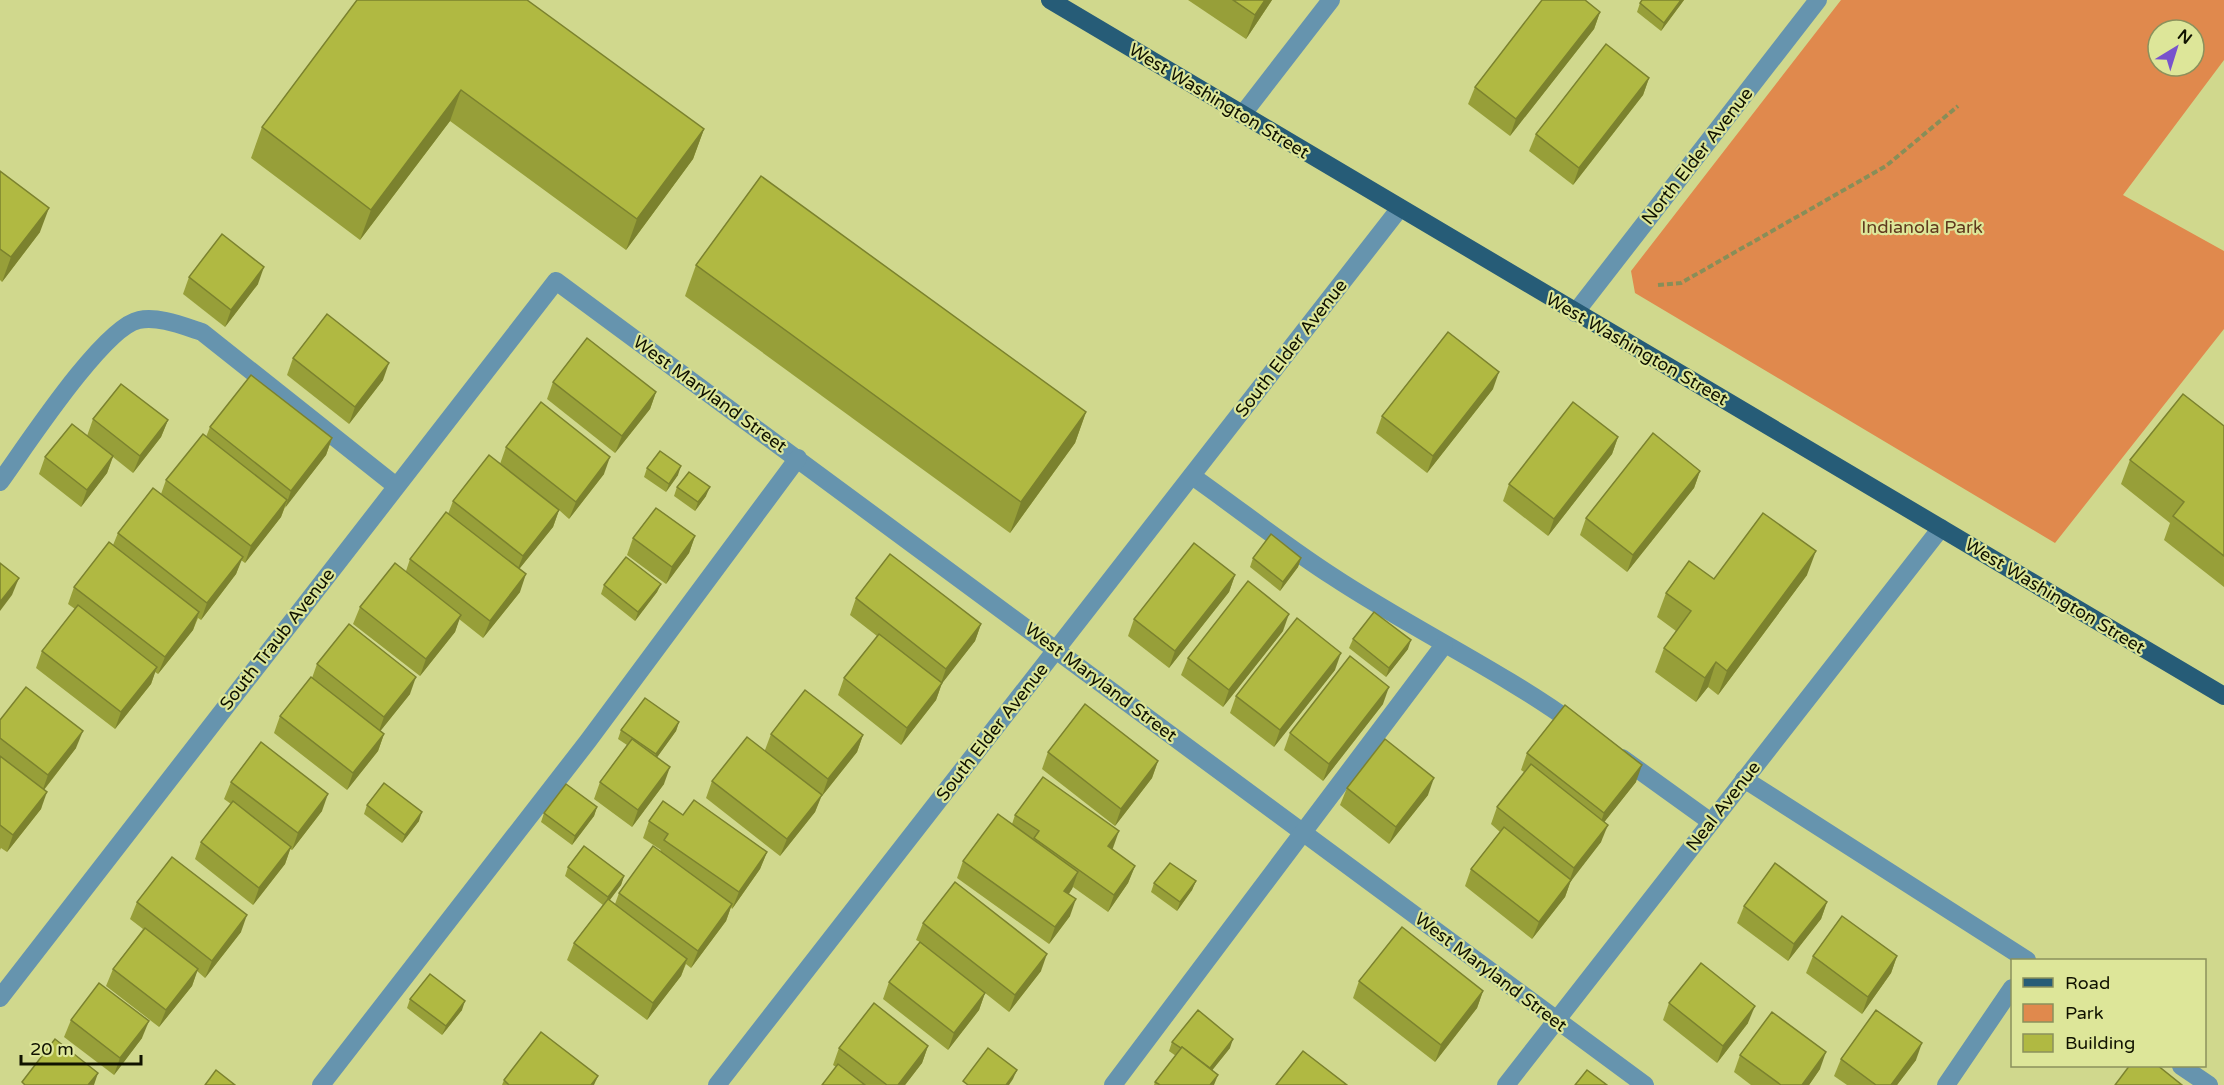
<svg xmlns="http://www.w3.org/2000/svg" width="2224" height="1085" font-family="'Varela Round',sans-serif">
	<rect width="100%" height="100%" fill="#d0d88d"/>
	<path fill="#e0894d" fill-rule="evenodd" d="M1841,0H2224V60L2123,195L2224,251V329L2055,543L1635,293L1631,271ZM2158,30H2194V66H2158Z"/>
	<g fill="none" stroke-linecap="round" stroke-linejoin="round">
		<polyline stroke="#888e58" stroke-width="4" stroke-dasharray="6 3" stroke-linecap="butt" points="1658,285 1681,283 1886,166 1958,106"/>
		<g stroke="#6694ae" stroke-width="18">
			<polyline points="1242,115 1331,0"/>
			<polyline points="1575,313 1818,0"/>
			<path d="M1192,476C1239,509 1284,545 1332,576C1412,629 1500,670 1577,726"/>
			<path d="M0,482C24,449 103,327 139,320C159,316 183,326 202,332L396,486"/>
			<polyline points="1622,758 1711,822"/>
			<polyline points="1744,779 2027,960"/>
			<polyline points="0,998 556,281 1645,1085"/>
			<polyline points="2181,1066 2209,1085"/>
			<polyline points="321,1085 588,741 798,458"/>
			<polyline points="717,1085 1400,208"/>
			<polyline points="1113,1085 1444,645"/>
			<polyline points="1506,1085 1941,528"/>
			<polyline points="1946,1085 2012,988"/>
		</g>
		<polyline stroke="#265c77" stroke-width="18" points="1050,0 2224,696"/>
	</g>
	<g fill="#979f39">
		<polygon points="357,0 704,129 693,159 626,250 450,121 360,240 251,158 262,127"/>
		<polygon points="1188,0 1272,0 1246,39"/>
		<polygon points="1642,0 1684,0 1661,31 1637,12 1640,3"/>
		<polygon points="1600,12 1594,29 1510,136 1468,104 1475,87"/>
		<polygon points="1649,78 1643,95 1573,185 1529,151 1536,134"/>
		<polygon points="0,171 40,232 2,282 0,280"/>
		<polygon points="696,265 1086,412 1075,443 1010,533 685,296"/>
		<polygon points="189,277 258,284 225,327 183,294"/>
		<polygon points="293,358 383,380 349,424 287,375"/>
		<polygon points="553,382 656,392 650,409 615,453 547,399"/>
		<polygon points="1493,389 1427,473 1376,433 1382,416"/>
		<polygon points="93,419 168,420 161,437 133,473 113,457 107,473 81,507 39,474 45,457 87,436"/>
		<polygon points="2224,426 2224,587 2164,540 2170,523 2121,484 2130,460"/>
		<polygon points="210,427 332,438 326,455 285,507 281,517 245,563 241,560 236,574 201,620 198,618 193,630 158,674 155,672 151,684 115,729 36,668 42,651 75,609 68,604 74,587 113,545 118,533 161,494 166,480 206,437"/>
		<polygon points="1618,437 1612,454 1548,536 1503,501 1509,484"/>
		<polygon points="506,447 604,474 569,519 559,510 553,527 519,569 520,592 483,638 459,619 455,632 420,676 353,624 360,607 406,571 410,559 448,514 453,501 500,464"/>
		<polygon points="647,468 678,475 666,492 644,477"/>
		<polygon points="1700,471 1694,488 1627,572 1580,535 1586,518"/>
		<polygon points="677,487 706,496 695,511 674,496"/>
		<polygon points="695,536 689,553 666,584 627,555 633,538"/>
		<polygon points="1253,558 1301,558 1298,567 1280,591 1250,567"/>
		<polygon points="1235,575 1229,592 1169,668 1128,636 1134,619"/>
		<polygon points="1807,575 1718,695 1708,687 1696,702 1655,672 1664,648 1676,631 1657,617 1666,593 1714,579"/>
		<polygon points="661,584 657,592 635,621 601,594 604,585"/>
		<polygon points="856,598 981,624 975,641 942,683 936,700 901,745 838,695 844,678 877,636 850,615"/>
		<polygon points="1283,631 1223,707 1181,675 1188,658"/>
		<polygon points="1353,639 1408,649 1386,677 1349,648"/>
		<polygon points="317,664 410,694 380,731 384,734 378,751 347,790 274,733 280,716 312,678"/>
		<polygon points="1335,670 1274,747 1230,713 1236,696"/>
		<polygon points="1383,704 1323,781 1284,750 1290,733"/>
		<polygon points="0,720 76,748 44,790 41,809 7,852 1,848 0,850"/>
		<polygon points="679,722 676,731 657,757 664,784 632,827 594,799 600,782 627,745 618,739 621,730"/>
		<polygon points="771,734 863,735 857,752 822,796 821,796 815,812 780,856 706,798 712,781 765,750"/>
		<polygon points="1048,752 1158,761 1152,778 1115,826 1042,769"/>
		<polygon points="1527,753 1636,782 1604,822 1601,842 1571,880 1565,897 1532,939 1465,886 1471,869 1500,832 1491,824 1497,807 1524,772 1521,770"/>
		<polygon points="231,782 322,811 292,850 290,849 285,864 253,905 195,859 201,842 231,804 224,799"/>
		<polygon points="1347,788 1428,795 1389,844 1340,805"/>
		<polygon points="367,805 419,821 402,843 364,814"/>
		<polygon points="597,807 594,816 572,845 541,822 544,813"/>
		<polygon points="683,815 767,852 760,869 732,909 731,907 726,921 691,968 686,964 681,976 647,1020 567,960 574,943 603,905 565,876 568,867 624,876 621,885 610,900 615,904 619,893 660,851 661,850 643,838 649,821"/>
		<polygon points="1015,815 1113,848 1112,849 1135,866 1128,883 1108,912 1073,887 1069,894 1070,916 1049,944 957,878 963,861 1012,824"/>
		<polygon points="1196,881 1192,890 1177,911 1151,892 1154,883"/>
		<polygon points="137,902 241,932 205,978 197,971 192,986 159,1027 106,986 113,969 143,929 130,919"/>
		<polygon points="1827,902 1821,919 1788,961 1737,923 1744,906"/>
		<polygon points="923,923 1041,971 1009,1012 985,993 979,1010 948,1050 883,999 889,982 920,942 916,940"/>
		<polygon points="1813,956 1897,956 1891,973 1862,1014 1806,973"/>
		<polygon points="1359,981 1483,991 1477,1008 1435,1062 1353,998"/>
		<polygon points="410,999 462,1010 442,1035 407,1008"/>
		<polygon points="1669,1003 1748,1023 1717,1063 1663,1020"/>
		<polygon points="71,1020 142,1038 114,1075 64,1037"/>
		<polygon points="1172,1042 1230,1048 1212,1070 1214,1085 1154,1085 1155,1082 1176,1056 1169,1051"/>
		<polygon points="928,1046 922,1063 905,1085 822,1085 836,1067 833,1065 839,1048"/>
		<polygon points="1740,1055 1820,1069 1809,1085 1751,1085 1734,1072"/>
		<polygon points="1841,1059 1916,1060 1897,1085 1847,1085 1834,1076"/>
		<polygon points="504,1080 594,1085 502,1085"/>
	</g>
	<g fill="#7b822e">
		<polygon points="1265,0 1272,0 1246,39 1255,15"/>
		<polygon points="1681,0 1684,0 1661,31 1664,23"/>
		<polygon points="1600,12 1594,29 1510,136 1516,119"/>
		<polygon points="1649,78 1643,95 1573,185 1579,168"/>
		<polygon points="461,90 450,121 360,240 371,210"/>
		<polygon points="704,129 693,159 626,250 637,219"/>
		<polygon points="49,208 40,232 2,282 11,257"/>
		<polygon points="264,267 258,284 225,327 231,310"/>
		<polygon points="389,363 383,380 349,424 355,407"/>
		<polygon points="1499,372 1493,389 1427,473 1433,456"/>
		<polygon points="656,392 650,409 615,453 622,436"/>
		<polygon points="1086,412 1075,443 1010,533 1021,502"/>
		<polygon points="168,420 161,437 133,473 140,456"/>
		<polygon points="1618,437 1612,454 1548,536 1554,519"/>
		<polygon points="332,438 326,455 285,508 291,491"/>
		<polygon points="113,456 107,473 81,507 87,490"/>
		<polygon points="610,457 604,474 569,519 576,502"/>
		<polygon points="681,466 678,475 666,492 669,484"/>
		<polygon points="1700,471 1694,488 1627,572 1633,555"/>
		<polygon points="710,487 706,496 695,511 698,502"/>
		<polygon points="287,500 281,517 245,563 251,546"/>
		<polygon points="559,510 553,527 516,573 523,556"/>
		<polygon points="695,536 689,553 666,584 672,567"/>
		<polygon points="1816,551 1807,575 1718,695 1727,671"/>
		<polygon points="243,557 236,574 201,620 207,603"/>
		<polygon points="1301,558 1298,567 1280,591 1283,582"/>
		<polygon points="526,574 520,592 483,638 490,621"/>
		<polygon points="1235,575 1229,592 1169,668 1175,651"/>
		<polygon points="19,578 12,595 0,611 0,602"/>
		<polygon points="661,584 657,592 635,621 638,612"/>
		<polygon points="199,612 193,630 158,674 165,657"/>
		<polygon points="1289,614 1283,631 1223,707 1229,690"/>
		<polygon points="461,615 455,632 420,676 426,659"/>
		<polygon points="981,624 975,641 940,686 946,669"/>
		<polygon points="1411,640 1408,649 1386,677 1389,668"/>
		<polygon points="1341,653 1335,670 1274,747 1280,730"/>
		<polygon points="1716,662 1708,687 1696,702 1705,678"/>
		<polygon points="157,667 151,684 115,729 121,712"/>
		<polygon points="416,677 410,694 378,734 384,717"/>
		<polygon points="942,683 936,700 901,745 907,728"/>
		<polygon points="1389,687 1383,704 1323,781 1329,764"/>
		<polygon points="679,722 676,731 653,763 656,754"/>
		<polygon points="83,731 76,748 42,792 48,775"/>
		<polygon points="384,734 378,751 347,790 353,773"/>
		<polygon points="863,735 857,752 822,796 828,779"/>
		<polygon points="1158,761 1152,778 1115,826 1121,809"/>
		<polygon points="1642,765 1636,782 1598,830 1604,813"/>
		<polygon points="670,767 664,784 632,827 638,810"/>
		<polygon points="1434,778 1428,795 1389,844 1396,827"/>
		<polygon points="47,792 41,809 7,852 13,835"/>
		<polygon points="328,794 322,811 292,850 298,833"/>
		<polygon points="822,795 815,812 780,856 787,839"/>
		<polygon points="597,807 594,816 572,845 575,836"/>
		<polygon points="422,812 419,821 402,843 405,835"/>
		<polygon points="1608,825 1601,842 1568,885 1574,868"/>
		<polygon points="1119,831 1113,848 1102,863 1108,846"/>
		<polygon points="291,847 285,864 253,905 259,888"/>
		<polygon points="767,852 760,869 732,909 739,892"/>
		<polygon points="1135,866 1128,883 1108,912 1114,895"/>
		<polygon points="1078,872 1072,889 1058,908 1064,891"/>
		<polygon points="624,876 621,885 605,906 608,897"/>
		<polygon points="1571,880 1565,897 1532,939 1539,922"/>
		<polygon points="1196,881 1192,890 1177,911 1180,902"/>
		<polygon points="1076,899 1070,916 1049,944 1055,927"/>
		<polygon points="1827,902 1821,919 1788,961 1794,944"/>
		<polygon points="732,904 726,921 691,968 698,951"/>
		<polygon points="247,915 241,932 205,978 212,961"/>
		<polygon points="1047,954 1041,971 1009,1012 1015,995"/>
		<polygon points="1897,956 1891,973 1862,1014 1868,997"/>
		<polygon points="687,959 681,976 647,1020 653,1003"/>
		<polygon points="198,969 192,986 159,1027 166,1010"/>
		<polygon points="1483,991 1477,1008 1435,1062 1441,1045"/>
		<polygon points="985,993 979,1010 948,1050 954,1033"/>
		<polygon points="465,1001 462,1010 442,1035 446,1026"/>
		<polygon points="1755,1006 1748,1023 1717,1063 1723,1046"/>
		<polygon points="149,1021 142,1038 114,1075 120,1058"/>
		<polygon points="1233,1039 1230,1048 1206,1078 1209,1069"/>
		<polygon points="1922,1043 1916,1060 1897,1085 1891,1085"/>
		<polygon points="928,1046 922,1063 905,1085 898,1085"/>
		<polygon points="1826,1052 1820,1069 1809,1085 1802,1085"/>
		<polygon points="1017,1070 1013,1079 1009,1085 1006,1085"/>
		<polygon points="98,1073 94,1085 88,1085"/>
		<polygon points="1218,1075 1214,1085 1210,1085"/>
		<polygon points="598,1076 594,1085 591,1085"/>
	</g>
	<g fill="#b0b942" stroke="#7b822e" stroke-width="1.5">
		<polygon points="357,0 527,0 704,129 637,219 461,90 371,210 262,127"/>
		<polygon points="1233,0 1265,0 1255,15"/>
		<polygon points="1542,0 1585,0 1600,12 1516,119 1475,87"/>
		<polygon points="1642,0 1681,0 1664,23 1640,3"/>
		<polygon points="1606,44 1649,78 1579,168 1536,134"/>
		<polygon points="0,171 49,208 11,257 0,249"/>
		<polygon points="761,176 1086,412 1021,502 696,265"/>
		<polygon points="222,234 264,267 231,310 189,277"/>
		<polygon points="327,314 389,363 355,407 293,358"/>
		<polygon points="1448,332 1499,372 1433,456 1382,416"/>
		<polygon points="587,338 656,392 622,436 553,382"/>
		<polygon points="251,375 332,438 291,491 210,427"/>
		<polygon points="121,384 168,420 140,456 93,419"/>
		<polygon points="2183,394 2224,426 2224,556 2173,516 2184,502 2130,460"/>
		<polygon points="541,402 610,457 576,502 506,447"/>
		<polygon points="1573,402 1618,437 1554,519 1509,484"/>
		<polygon points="72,424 113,456 87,490 45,457"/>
		<polygon points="1653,433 1700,471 1633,555 1586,518"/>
		<polygon points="203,434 287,500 251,546 166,480"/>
		<polygon points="660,451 681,466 669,484 647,468"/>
		<polygon points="489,455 559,510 523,556 453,501"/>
		<polygon points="689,472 710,487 698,502 677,487"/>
		<polygon points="153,488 243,557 207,603 118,533"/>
		<polygon points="656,508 695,536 672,567 633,538"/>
		<polygon points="446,512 526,574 490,621 410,559"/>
		<polygon points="1763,513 1816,551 1727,671 1716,662 1705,678 1664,648 1691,611 1666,593 1689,561 1714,579"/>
		<polygon points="1271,534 1301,558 1283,582 1253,558"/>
		<polygon points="109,542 199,612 165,657 74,587"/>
		<polygon points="1194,543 1235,575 1175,651 1134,619"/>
		<polygon points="890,554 981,624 946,669 856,598"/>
		<polygon points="626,557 661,584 638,612 604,585"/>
		<polygon points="0,563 19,578 0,602"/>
		<polygon points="395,563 461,615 426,659 360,607"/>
		<polygon points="1248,581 1289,614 1229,690 1188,658"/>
		<polygon points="78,605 157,667 121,712 42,651"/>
		<polygon points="1374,612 1411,640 1389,668 1353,639"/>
		<polygon points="1297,618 1341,653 1280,730 1236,696"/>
		<polygon points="349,624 416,677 384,717 317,664"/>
		<polygon points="879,634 942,683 907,728 844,678"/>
		<polygon points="1350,656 1389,687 1329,764 1290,733"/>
		<polygon points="311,677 384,734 353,773 280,716"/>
		<polygon points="26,687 83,731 48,775 0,738 0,720"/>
		<polygon points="805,690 863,735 828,779 771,734"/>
		<polygon points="645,698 679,722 656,754 621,730"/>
		<polygon points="1085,704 1158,761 1121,809 1048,752"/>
		<polygon points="1565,705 1642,765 1604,813 1527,753"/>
		<polygon points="747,737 822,795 787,839 712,781"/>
		<polygon points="632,739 670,767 638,810 600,782"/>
		<polygon points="1385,739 1434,778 1396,827 1347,788"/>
		<polygon points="261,742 328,794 298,833 231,782"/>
		<polygon points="0,756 47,792 13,835 0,825"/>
		<polygon points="1531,764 1608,825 1574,868 1497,807"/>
		<polygon points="1043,777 1119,831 1108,846 1135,866 1114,895 1034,838 1039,831 1015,815"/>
		<polygon points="384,783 422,812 405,835 367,805"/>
		<polygon points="566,784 597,807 575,836 544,813"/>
		<polygon points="694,800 767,852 739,892 664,840 668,834 649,821 663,801 683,815"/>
		<polygon points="233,801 291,847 259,888 201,842"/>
		<polygon points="998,814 1078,872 1064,891 1076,899 1055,927 963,861"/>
		<polygon points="1504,827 1571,880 1539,922 1471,869"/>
		<polygon points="584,846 624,876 608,897 568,867"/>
		<polygon points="653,846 732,904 698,951 619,893"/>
		<polygon points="172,857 247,915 212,961 137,902"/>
		<polygon points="1170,863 1196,881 1180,902 1154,883"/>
		<polygon points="1775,863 1827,902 1794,944 1744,906"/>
		<polygon points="955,882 1047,954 1015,995 923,923"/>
		<polygon points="608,899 687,959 653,1003 574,943"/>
		<polygon points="1842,916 1897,956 1868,997 1813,956"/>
		<polygon points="1402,927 1483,991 1441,1045 1359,981"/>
		<polygon points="145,928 198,969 166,1010 113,969"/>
		<polygon points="920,942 985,993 954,1033 889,982"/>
		<polygon points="1701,963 1755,1006 1723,1046 1669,1003"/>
		<polygon points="430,974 465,1001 446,1026 410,999"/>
		<polygon points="99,983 149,1021 120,1058 71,1020"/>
		<polygon points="874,1003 928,1046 898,1085 887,1085 839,1048"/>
		<polygon points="1198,1010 1233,1039 1210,1068 1182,1047 1181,1048 1172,1042"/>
		<polygon points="1876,1010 1922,1043 1891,1085 1876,1085 1841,1059"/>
		<polygon points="1772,1012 1826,1052 1802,1085 1781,1085 1740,1055"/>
		<polygon points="541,1032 598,1076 591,1085 509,1085 504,1080"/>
		<polygon points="55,1039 98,1073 88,1085 25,1085 22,1082"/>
		<polygon points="1182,1047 1218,1075 1210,1085 1160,1085 1155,1082"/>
		<polygon points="988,1048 1017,1070 1006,1085 968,1085 963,1081"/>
		<polygon points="1303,1051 1347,1085 1276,1085"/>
		<polygon points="838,1064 865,1085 822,1085"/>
		<polygon points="2130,1065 2157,1065 2182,1085 2115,1085"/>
		<polygon points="216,1070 235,1085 205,1085"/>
		<polygon points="1587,1070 1607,1085 1575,1085"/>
	</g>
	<g text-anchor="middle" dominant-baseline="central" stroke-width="4.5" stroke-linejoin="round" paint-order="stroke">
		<g font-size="18" fill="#101200" stroke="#dde699">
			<text transform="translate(1219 101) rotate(31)">West Washington Street</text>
			<text transform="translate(1697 156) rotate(-52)">North Elder Avenue</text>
			<text transform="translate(1291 348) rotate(-52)">South Elder Avenue</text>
			<text transform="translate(1637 349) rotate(30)">West Washington Street</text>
			<text transform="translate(710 394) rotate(36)">West Maryland Street</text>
			<text transform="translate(2055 596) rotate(31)">West Washington Street</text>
			<text transform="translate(277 639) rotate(-52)">South Traub Avenue</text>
			<text transform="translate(1101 682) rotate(37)">West Maryland Street</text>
			<text transform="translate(992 732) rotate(-52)">South Elder Avenue</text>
			<text transform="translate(1723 806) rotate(-52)">Neal Avenue</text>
			<text transform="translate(1491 972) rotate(37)">West Maryland Street</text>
		</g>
		<g font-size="18" fill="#60391e" stroke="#dde699">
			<text x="1922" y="227">Indianola Park</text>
		</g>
	</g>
	<rect x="2011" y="959" width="195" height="108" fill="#dde699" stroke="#8b915c" stroke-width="1.5"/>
	<rect x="2023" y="978" width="30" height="9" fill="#265c77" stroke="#8b915c" stroke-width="1.5"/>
	<text x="2065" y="989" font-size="18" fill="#101200">Road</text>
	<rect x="2023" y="1004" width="30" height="18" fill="#e0894d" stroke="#8b915c" stroke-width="1.5"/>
	<text x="2065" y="1019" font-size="18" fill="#101200">Park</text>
	<rect x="2023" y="1034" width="30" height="18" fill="#b0b942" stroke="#8b915c" stroke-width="1.5"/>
	<text x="2065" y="1049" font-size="18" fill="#101200">Building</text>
	<g transform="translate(2176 48) rotate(38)"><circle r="28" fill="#dde699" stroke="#8b915c" stroke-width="1.5"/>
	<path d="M0-4.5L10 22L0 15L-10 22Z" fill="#7853cd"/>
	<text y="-9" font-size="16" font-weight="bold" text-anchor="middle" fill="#101200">N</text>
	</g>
	<path d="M21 1055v9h120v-9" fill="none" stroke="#101200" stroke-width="3"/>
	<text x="30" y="1055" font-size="18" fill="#101200" stroke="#dde699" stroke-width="4.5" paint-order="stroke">20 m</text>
</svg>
